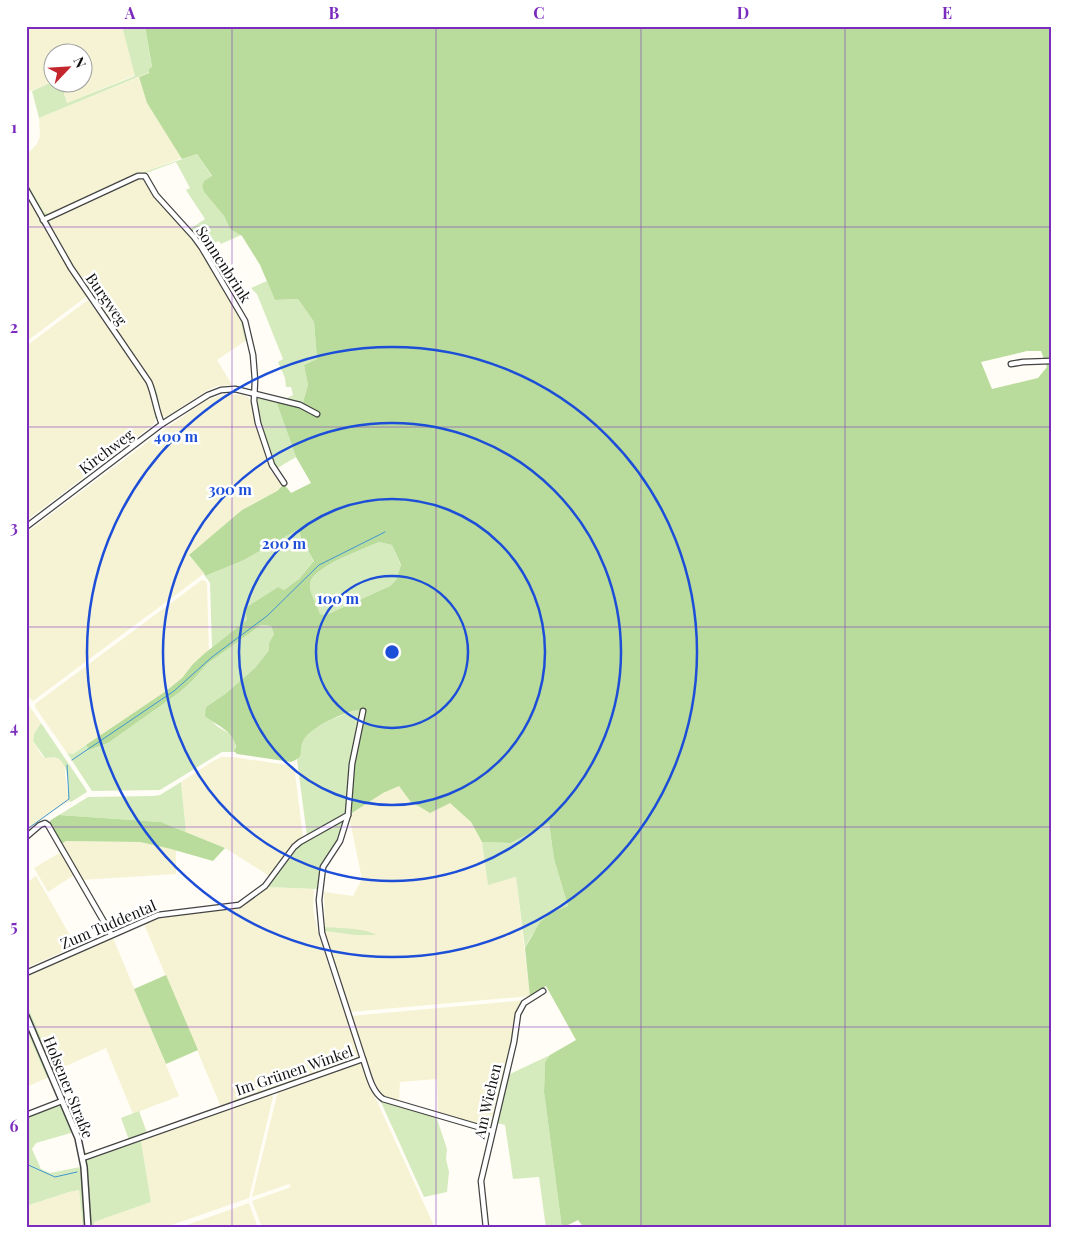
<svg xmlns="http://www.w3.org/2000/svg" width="1077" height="1254" font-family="'Playfair Display',serif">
	<rect width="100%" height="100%" fill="#fffdf5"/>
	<g fill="#f6f3d4">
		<polygon points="26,26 122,26 135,75 67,103 62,83 82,82 82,52 52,52 52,82 26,93"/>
		<polygon points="139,77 147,103 182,158 144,172 51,214 44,212 26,181 26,155 37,144 40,136 39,118"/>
		<polygon points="138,178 144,178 201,250 239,314 245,341 217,360 232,385 217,386 208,390 166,417 162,416 158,395 149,376 74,267 49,222 50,219"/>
		<polygon points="26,193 68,269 87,296 26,342"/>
		<polygon points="88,300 136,366 146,384 153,397 155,419 154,424 26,521 26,346"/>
		<polygon points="226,394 244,395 250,399 256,427 270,470 282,485 277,491 242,510 189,556 205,573 33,701 31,700 26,693 26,533 169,426 207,400"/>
		<polygon points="202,580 206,581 207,584 209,650 193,664 182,678 166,691 73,754 67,753 35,707 35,704"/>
		<polygon points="26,701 41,723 34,734 33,741 42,756 45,758 57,758 63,762 64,765 69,801 47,815 26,833"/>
		<polygon points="222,757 233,757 294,766 303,837 292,845 271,877 225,848 186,832 181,782 213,761"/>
		<polygon points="399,786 410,801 450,802 471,822 482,842 488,884 516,877 530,996 350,1012 325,931 354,935 357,930 325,927 324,892 353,896 362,879 350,821 351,814 383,793"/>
		<polygon points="66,841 140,842 171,849 176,850 176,874 81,880 61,844"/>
		<polygon points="61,852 74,875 48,892 34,868"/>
		<polygon points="36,876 76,946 26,968 26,883"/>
		<polygon points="267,887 314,889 313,908 318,933 344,1013 359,1052 359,1058 221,1107 144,924 169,915 238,909 259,895"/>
		<polygon points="113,938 179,1096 133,1114 106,1048 55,1071 26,1002 26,976"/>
		<polygon points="527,1000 517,1010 515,1015 515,1027 493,1122 490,1125 484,1126 438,1113 437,1079 400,1082 399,1101 382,1095 378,1091 351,1016"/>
		<polygon points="26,1029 47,1078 26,1087"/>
		<polygon points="357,1063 362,1064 364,1066 375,1097 435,1228 262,1228 252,1201 291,1187 289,1184 252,1197 278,1091"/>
		<polygon points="271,1094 273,1097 249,1198 163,1228 94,1228 94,1222 151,1202 141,1141"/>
		<polygon points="79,1190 83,1228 26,1228 26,1206 69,1192"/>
		<polygon points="249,1203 258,1228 178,1228"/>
	</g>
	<g fill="#d5ebbd">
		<polygon points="122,26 145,26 152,68 150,72 39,118 32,91 52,82 61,83 67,103 135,76"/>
		<polygon points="197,154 212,177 204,181 202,186 204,192 224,216 230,229 241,235 221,244 219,241 205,247 190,229 205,219 186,190 190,188 176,162 146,173 144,177 155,195 201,249 237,307 245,322 250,343 245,341 239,314 201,250 154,196 144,178 138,178 49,220 54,232 74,267 154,385 158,395 161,414 155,419 153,397 136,366 73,277 26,193 26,181 44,212 50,214 144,172"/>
		<polygon points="267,281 275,300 298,299 314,322 317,359 304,365 308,385 303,402 287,398 293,395 291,387 286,387 285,378 278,362 283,359 257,294 251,288"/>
		<path d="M258,398L276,401L296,457L276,469C267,447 256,421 258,398Z"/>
		<polygon points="299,529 301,538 314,561 299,579 284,590 278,587 245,608 248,620 212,648 210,583 205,576 242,561"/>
		<path d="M379,542L392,545L401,566L396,580L390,586L326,615L320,614C317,606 309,593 310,584C311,567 364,549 379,542Z"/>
		<path d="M261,625L271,626L274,634L269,643V650L255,668L225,694L206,707C208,711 210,718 213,722C222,734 238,729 235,752H222L160,790L92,791L67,753L73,754L86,745L89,750L108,743L180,692L193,680L207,664Z"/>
		<path d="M361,709L351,764L347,814L307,836L297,760C302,754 300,748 302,741C307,728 347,712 361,709Z"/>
		<path d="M41,723L85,788L87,792L71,802L69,801C68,790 70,764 57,758C53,757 49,758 45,758L33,741L34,734Z"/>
		<polygon points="181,782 186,832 161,822 59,815 88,797 153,796 160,795"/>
		<polygon points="346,818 338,840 321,867 317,889 267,887 296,848 303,842"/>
		<path d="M549,823L554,859L568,906C547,915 535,927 525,948L516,877L488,885L482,842L511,843Z"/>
		<path d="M325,927C338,928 366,928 376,935H354L325,931Z"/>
		<polygon points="26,1002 55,1071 53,1072 54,1075 47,1078 26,1029"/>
		<polygon points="550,1055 545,1062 544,1092 562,1228 546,1228 539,1177 513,1179 505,1125 497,1123 508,1075"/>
		<polygon points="380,1100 436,1116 447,1149 446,1159 449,1172 447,1192 424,1197"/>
		<polygon points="67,1102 81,1130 36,1143 32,1149 41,1169 50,1173 80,1167 79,1154 86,1152 88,1159 141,1141 151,1202 94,1222 94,1228 83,1228 79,1190 69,1192 26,1206 26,1144 28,1143 26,1139 26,1112 32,1110 34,1114"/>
		<polygon points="139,1111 147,1133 129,1140 121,1118"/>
	</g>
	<g fill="#b9dc9c" fill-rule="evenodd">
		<path d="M145,26H1051V1228H584L578,1220L562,1228L544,1092L545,1062L550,1055L576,1040L546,986L530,997L525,948L540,922L553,912L568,906L554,859L549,823L511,843L482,842L471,822L450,803L430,813L410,801L399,786L383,793L349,815L353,764L364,710C351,708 308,728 303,741C298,751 306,757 291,762L237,754L234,751L236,747C233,730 217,726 205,716L206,707L225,694L255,668L269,650V643L274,634L271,626L261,625L254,630L207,664L193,680L180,692L108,743L89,750L86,745L166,691L182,678L193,664L205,653L247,620L245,608L278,587L284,590L299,579L314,561L301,538L299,529L242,561L205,576L204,573L189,555L242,510L277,491L284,484L291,493L311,483L296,457L276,401L286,403L287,398L303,402L308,385L304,365L317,359L314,322L298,299L275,300L260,265L242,236L230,229L224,216L204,192L202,186L204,181L212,176L197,154L182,159L147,103L139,77L149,73V69L152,67ZM1027,351H1041L1047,367L1038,378L992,389L981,362ZM379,542L392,545L401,565L396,580L390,586L326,615L320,614C317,605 309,593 310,584C311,567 364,549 379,542Z"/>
		<polygon points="59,815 161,822 225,848 213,861 171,849 140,842 66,841 61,844 49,823 51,820"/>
		<polygon points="166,975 198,1050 166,1064 134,989"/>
	</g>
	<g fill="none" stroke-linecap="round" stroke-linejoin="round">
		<g stroke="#3f96cf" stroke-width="1">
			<polyline points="72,760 174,691 212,657 267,616 319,565 385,532"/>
			<polyline points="26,830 69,799 67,765"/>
			<polyline points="26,1164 55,1177 77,1172"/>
		</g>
		<defs>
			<g id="minor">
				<path d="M26,189L71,268L149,382C155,396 156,411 162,424"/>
				<polyline points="43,220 138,176 145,176 156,195 194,237 202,248 245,321 253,355 255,380 254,401 258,423 272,465 284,483"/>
				<polyline points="1011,364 1023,362 1051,361"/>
				<polyline points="26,527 162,424 208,395 221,390 235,389 300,405 317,414"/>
				<polyline points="363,711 352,764 348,815 340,841 323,867 319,900 322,933 363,1059"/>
				<polyline points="26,837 40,825 45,823 48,825 111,934"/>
				<polyline points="26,973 158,915 239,905 265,886 294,847 300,842 348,815"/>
				<polyline points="26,1115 62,1101"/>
				<path d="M83,1158L363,1059C368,1072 371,1091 383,1099L492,1131"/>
				<polyline points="486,1228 481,1181 514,1042 518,1014 524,1003 543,991"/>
			</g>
			<polyline id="tertiary" points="26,1016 78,1138 84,1167 88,1228"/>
		</defs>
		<use href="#minor" stroke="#444" stroke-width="7"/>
		<use href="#tertiary" stroke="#444" stroke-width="8"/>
		<use href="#minor" stroke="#fff" stroke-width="4.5"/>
		<use href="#tertiary" stroke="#fff" stroke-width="5"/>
	</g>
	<path fill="none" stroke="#7b2cbf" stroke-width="1" stroke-opacity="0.55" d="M232,26V1228M436,26V1228M641,26V1228M845,26V1228M26,227H1051M26,427H1051M26,627H1051M26,827H1051M26,1027H1051"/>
	<g fill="none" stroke="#1d4ed8" stroke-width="2.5">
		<circle cx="392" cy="652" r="76"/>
		<circle cx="392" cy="652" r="153"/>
		<circle cx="392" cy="652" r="229"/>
		<circle cx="392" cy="652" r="305"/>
	</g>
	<g text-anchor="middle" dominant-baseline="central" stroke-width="5" stroke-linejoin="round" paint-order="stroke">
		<g font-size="15" fill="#111" stroke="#fff">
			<text transform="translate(224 264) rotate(57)">Sonnenbrink</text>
			<text transform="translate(107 299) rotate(55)">Burgweg</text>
			<text transform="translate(106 451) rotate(-37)">Kirchweg</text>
			<text transform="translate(108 924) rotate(-23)">Zum Tuddental</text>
			<text transform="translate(294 1070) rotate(-19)">Im Grünen Winkel</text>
			<text transform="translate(69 1087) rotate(68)">Holsener Straße</text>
			<text transform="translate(487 1101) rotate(-77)">Am Wiehen</text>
		</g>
	</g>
	<circle cx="392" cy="652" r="8" fill="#1d4ed8" stroke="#fff" stroke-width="2.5"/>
	<g font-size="15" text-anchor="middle" font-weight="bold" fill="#1d4ed8" stroke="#fff" stroke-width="5" stroke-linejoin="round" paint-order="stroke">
		<text x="176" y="442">400 m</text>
		<text x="230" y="495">300 m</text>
		<text x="284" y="549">200 m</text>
		<text x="338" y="604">100 m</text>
	</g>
	<rect width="1077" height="1254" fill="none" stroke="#ffffff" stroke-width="55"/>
	<g transform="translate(68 68) rotate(65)"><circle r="24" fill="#ffffff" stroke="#a0a0a0"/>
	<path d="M0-4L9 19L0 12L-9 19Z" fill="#c4262e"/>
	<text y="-8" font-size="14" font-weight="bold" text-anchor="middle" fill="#111111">N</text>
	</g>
	<rect x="28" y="28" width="1022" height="1198" fill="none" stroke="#7b2cbf" stroke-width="2"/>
	<g font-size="16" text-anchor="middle" font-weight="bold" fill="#7b2cbf">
		<text x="130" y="19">A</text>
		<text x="334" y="19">B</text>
		<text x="539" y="19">C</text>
		<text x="743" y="19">D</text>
		<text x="947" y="19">E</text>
		<text x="14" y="133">1</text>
		<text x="14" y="333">2</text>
		<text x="14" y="533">3</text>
		<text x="14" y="733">4</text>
		<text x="14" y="932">5</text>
		<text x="14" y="1132">6</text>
	</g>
</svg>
